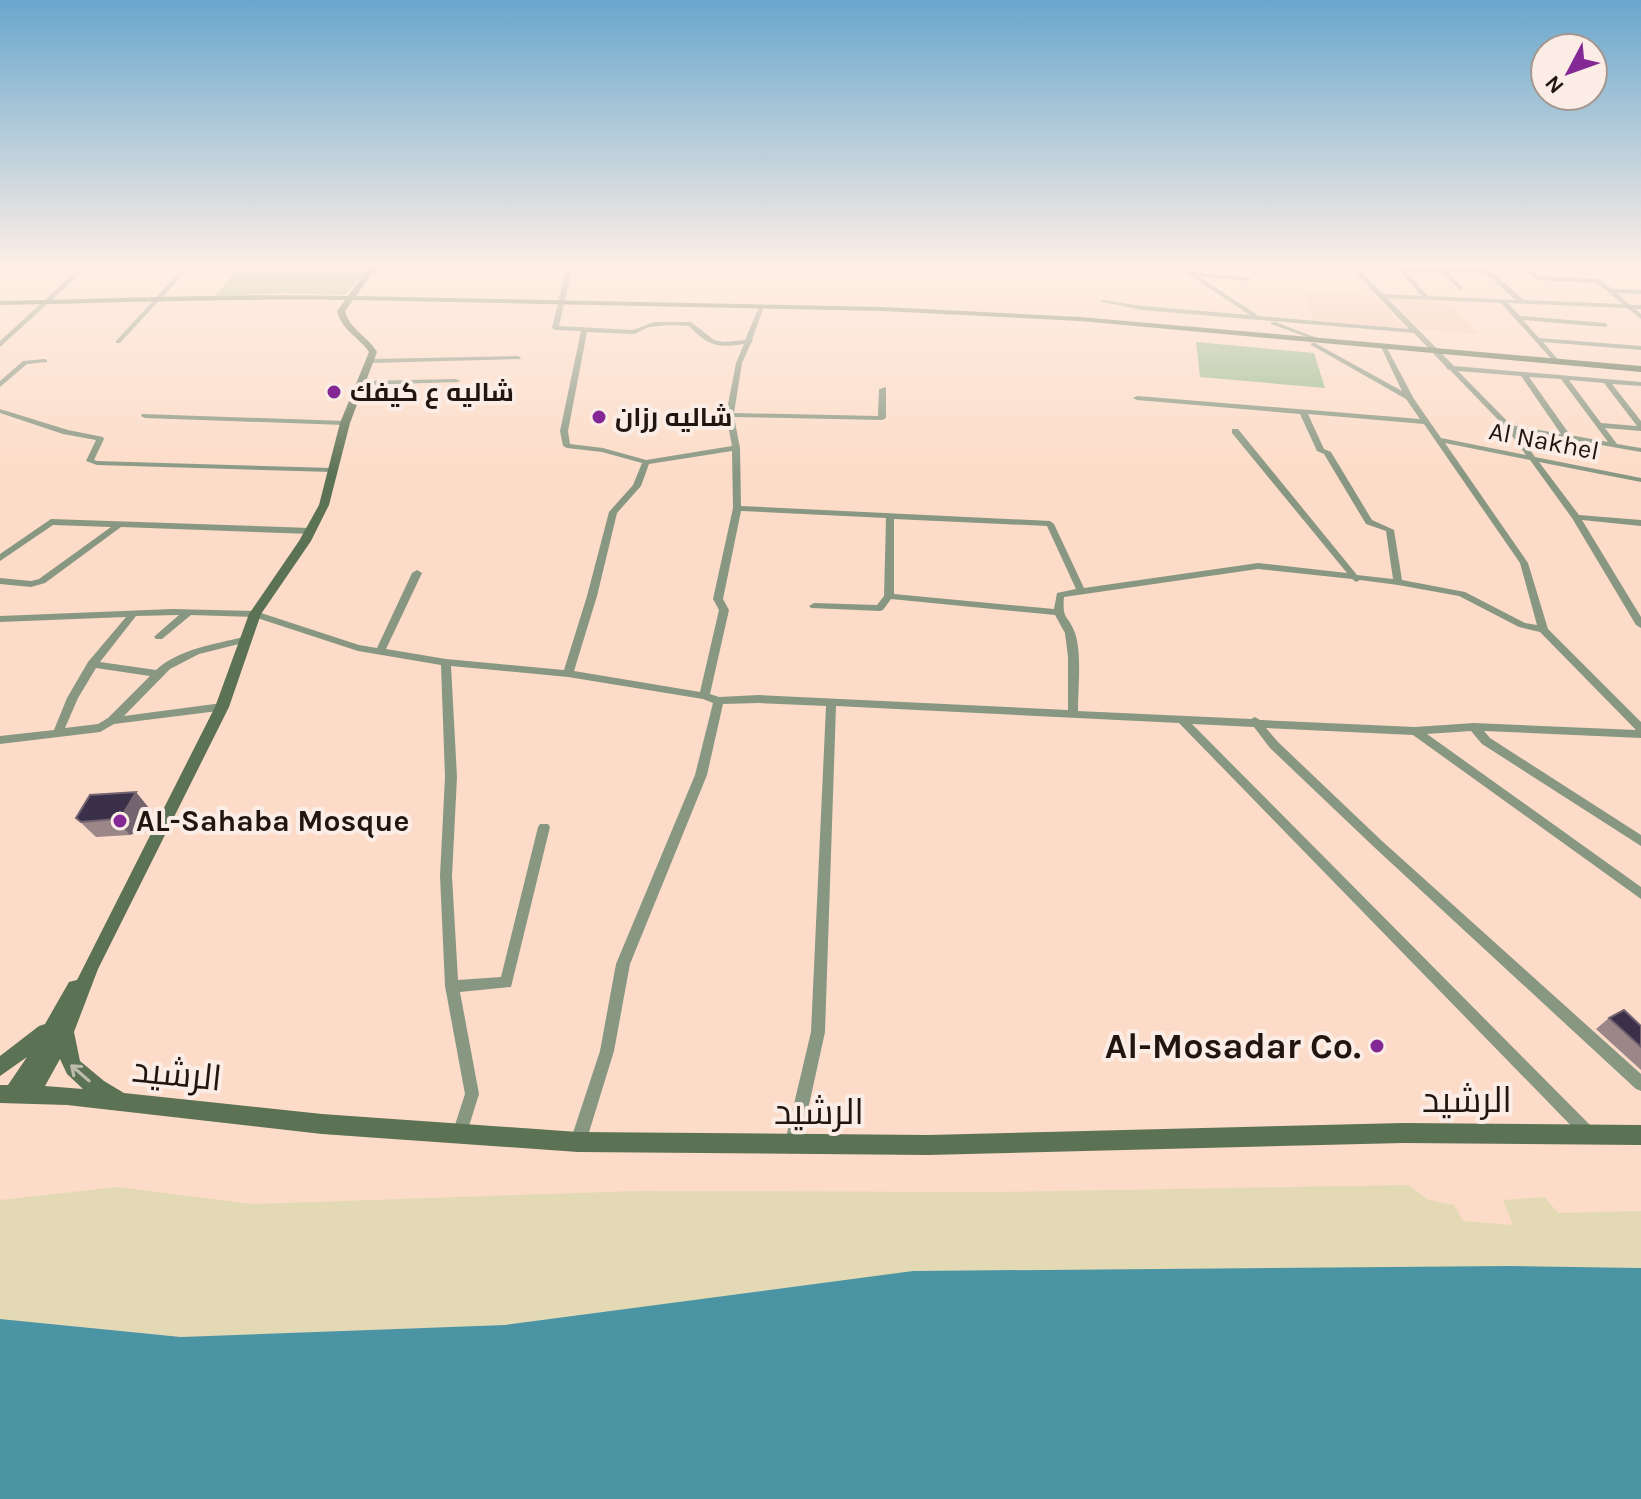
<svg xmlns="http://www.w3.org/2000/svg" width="1641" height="1499" font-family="Karla,Cairo,sans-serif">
	<rect width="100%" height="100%" fill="#fcdcc8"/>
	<g fill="#f5ceb7">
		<polygon points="1303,291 1374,296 1406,329 1312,320"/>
		<polygon points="1387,297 1432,299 1438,305 1452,305 1478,334 1418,329"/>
	</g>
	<g fill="#99bc91">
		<polygon points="234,265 371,265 345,295 286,293 215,296 239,267"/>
		<polygon points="1196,342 1314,353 1325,388 1200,377"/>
	</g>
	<polygon fill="#e3dab5" points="1408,1185 1429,1200 1454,1205 1463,1221 1513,1225 1503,1200 1545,1197 1558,1213 1641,1211 1641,1268 1511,1266 505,1325 181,1337 0,1319 0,1200 117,1187 252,1204 637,1191 995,1192"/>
	<polygon fill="#4b94a4" points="1511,1266 1641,1268 1641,1499 0,1499 0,1319 181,1337 505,1325 913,1271"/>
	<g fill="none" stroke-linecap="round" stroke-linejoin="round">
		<g fill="#879782" fill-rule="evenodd">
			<polygon points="5,265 12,265 0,273 0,268"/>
			<polygon points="83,265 90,265 0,347 0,341"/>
			<polygon points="186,265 192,265 120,343 116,343 116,341"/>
			<path d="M567,265H573L559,326L633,330L654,322H691L714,340L724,342L745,340L759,307L764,306L752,340L753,341L751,343L742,363L734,413L878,416L879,389L886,387V418L882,420L734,417L740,448L741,506L1050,521L1054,524L1084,588L1258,563L1347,573L1232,433V429H1238L1357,575L1393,579L1386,531L1366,524L1324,454L1317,451L1300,414L1137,400L1133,398L1137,396L1420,419L1406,399L1311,345V343H1315L1402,391L1381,347L1386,346L1414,399L1441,438L1526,455L1507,429L1450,370L1447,369L1446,367L1414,333L1142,310L1102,302V300L1142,306L1250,315L1174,265H1181L1191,272L1250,278L1251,279L1248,281L1198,276L1256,314L1257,316L1409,329L1348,265H1355L1356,267L1437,269L1440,266L1444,269H1481L1478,266L1484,265L1524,300L1623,304L1597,283L1538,280L1516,265H1523L1539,276L1599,279L1612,289L1641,290V294L1617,293L1630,305H1641V309H1635L1641,314V319L1627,308L1508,303L1520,316L1605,323L1608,325L1605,327L1523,320L1539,338L1641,346V350L1543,342L1560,362L1557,364L1555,363L1501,303L1387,298L1454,366L1641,382V386L1612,384L1641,421V431L1605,428L1617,444L1641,448V452L1516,430L1535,457L1641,478V482L1539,462L1579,515L1641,520V526L1582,520L1641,617V628L1636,625L1572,518L1530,460L1445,443L1528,563L1548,629L1641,722V738L1484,731L1490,738L1641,835V846L1482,744L1471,731L1427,734L1641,887V899L1413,735L1266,728L1278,742L1382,841L1641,1074V1091L1636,1089L1374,847L1270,748L1254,727L1192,724L1594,1129L1597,1134L1594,1139L1589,1142L1584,1139L1179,723L836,706L825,1032L800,1146L797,1151L792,1154L787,1151L784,1146L811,1032L826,706L759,703L723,704L707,775L630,964L614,1051L586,1142L583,1147L578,1150L573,1147L570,1142L600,1051L616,964L695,775L713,703L703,699L568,677L451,666L457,777L452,876L458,980L501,977L538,827L540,824H548L550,827L511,987L460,992L479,1094L465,1139L460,1142L455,1139L452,1134L465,1094L445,986L440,876L445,777L441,665L358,651L254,617L191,615L162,639H156L154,637L156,635L179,615L136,616L100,662L156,670C179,649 215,644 244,637L249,640L247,642L199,654L170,669L124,716L222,703L226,704L227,707L226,710L114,724L100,732L0,744V736L54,730L67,698L88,662L126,617L0,622V616L172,609L255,611L359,645L377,648L412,573L417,570L422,573L386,649L446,659L564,670L587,596L609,512L633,485L642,463L602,452L567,448L563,446L560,431L581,331L555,330L552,328ZM1360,271H1399L1422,296L1383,294ZM1406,272H1441L1460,290L1463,288L1447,272L1485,273L1516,300L1428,296ZM669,325L689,326C708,346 717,348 744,344L736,363L726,415L732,446L646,460L603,448L570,444L568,431L587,332L634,334L649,327ZM1458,371L1521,376L1561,434L1511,425ZM1529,377L1561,379L1608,442L1570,435ZM1569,380L1604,383L1637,426L1601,423ZM1308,414L1424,424L1520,563L1537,625L1525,623L1465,592L1402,580L1394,530L1372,520L1331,452L1324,449ZM732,451L733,508L713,599L719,610L700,692L574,671L597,596L617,513L641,486L649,464ZM741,511L886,518L884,596L877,605L814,603L809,606L811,608L880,611L883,610L891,599L1055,615L1065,633L1068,657V710L759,695L719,697L710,694L729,610L723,599ZM894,519L1047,526L1076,589L1057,593L1054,609L894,594ZM1258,569L1352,579L1356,582L1360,580L1398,585L1459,596L1519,627L1540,632L1636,730L1474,723L1415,727L1260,720L1255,717L1251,719L1078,711C1078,688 1082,654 1075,633C1068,614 1062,621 1064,597ZM96,668L150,676L108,718L98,724L65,728L78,698Z"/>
			<polygon points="1271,322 1275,322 1328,342 1323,343 1271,324"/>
			<polygon points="518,356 521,358 520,359 372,363 369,361 372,359"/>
			<polygon points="45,359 47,360 47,362 27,364 0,387 0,381 23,361"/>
			<polygon points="456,379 460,381 458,382 363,385 359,383 363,381"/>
			<polygon points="0,409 68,430 103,437 104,439 94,460 97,461 332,468 336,470 332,472 97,465 86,461 96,440 63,434 0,413"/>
			<polygon points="142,414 345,421 349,423 345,425 145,418 141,416"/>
			<polygon points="51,519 311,528 315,531 311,534 121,527 45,583 31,587 0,584 0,578 31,581 39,579 111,527 53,525 0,561 0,554"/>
		</g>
		<path fill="#5c7254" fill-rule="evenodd" d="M371,265H378L356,296L883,307L1080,317L1641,366V372L1080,321L883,311L353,300L345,311C350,330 368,336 377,352L350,423L329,505L311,541L261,614L229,707L98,969L74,1032L80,1061L104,1081L124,1093L322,1114L578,1132L928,1135L1403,1123L1641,1125V1145L1403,1143L928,1155L578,1152L322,1134L67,1105L0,1103V1085H8L27,1057L0,1076V1056L39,1026L45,1024L69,982L77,980L215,707L249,614L299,541L319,505L340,423L369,352C358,336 342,331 337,311L345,300C230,298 115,303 0,305V301C116,299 232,293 348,296ZM60,1059L67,1074L83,1089L45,1086Z"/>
	</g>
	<g fill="#9b8688">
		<polygon points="149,808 136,832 130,835 96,837 76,818"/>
		<polygon points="1609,1018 1641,1026 1641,1070 1596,1029"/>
	</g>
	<polygon fill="#74646f" points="136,792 149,808 136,832 130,835 116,819"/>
	<g fill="#3a3049" stroke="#74646f" stroke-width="2">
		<polygon points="136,792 122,816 116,819 81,822 76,818 90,795"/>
		<polygon points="1624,1010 1641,1026 1641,1047 1609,1018"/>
	</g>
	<defs><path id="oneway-shaft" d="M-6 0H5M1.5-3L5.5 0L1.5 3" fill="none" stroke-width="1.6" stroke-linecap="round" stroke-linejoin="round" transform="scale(2)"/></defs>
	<use stroke="#bbbcac" href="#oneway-shaft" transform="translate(80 1073) rotate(-139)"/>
	<linearGradient id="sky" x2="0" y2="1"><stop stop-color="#69a7cd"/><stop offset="0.56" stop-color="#feefe6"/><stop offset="1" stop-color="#feefe6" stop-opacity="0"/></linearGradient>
	<rect width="1641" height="475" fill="url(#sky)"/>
	<g fill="#832895" stroke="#fbede6" stroke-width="3">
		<circle cx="334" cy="392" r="8"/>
		<circle cx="599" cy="417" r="8"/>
		<circle cx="120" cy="821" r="8"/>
		<circle cx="1377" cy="1046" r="8"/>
	</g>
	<g text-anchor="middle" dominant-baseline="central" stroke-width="8" stroke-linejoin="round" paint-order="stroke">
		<g font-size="26" font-weight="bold" fill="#21160f" stroke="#fbede6" text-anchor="start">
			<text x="350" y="392">شاليه ع كيفك</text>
			<text x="615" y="417">شاليه رزان</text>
		</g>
		<g font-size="26" fill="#21160f" stroke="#fbede6">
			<text transform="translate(1544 441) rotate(11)">Al Nakhel</text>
		</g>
		<g font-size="30" font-weight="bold" fill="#21160f" stroke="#fbede6" text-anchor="start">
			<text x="136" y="821">AL-Sahaba Mosque</text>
		</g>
		<g font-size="36" font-weight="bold" fill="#21160f" stroke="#fbede6" text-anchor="end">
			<text x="1361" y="1046">Al-Mosadar Co.</text>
		</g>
		<g font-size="36" fill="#21160f" stroke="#fbede6">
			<text transform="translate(177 1074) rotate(6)">الرشيد</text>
			<text x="1467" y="1100">الرشيد</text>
			<text x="819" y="1112">الرشيد</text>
		</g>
	</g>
	<g transform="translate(1569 72) rotate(229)"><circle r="38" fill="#fbede6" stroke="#a49790" stroke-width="2"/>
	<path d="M0-6L14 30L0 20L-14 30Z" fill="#832895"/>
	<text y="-12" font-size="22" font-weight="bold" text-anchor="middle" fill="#21160f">N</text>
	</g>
</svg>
